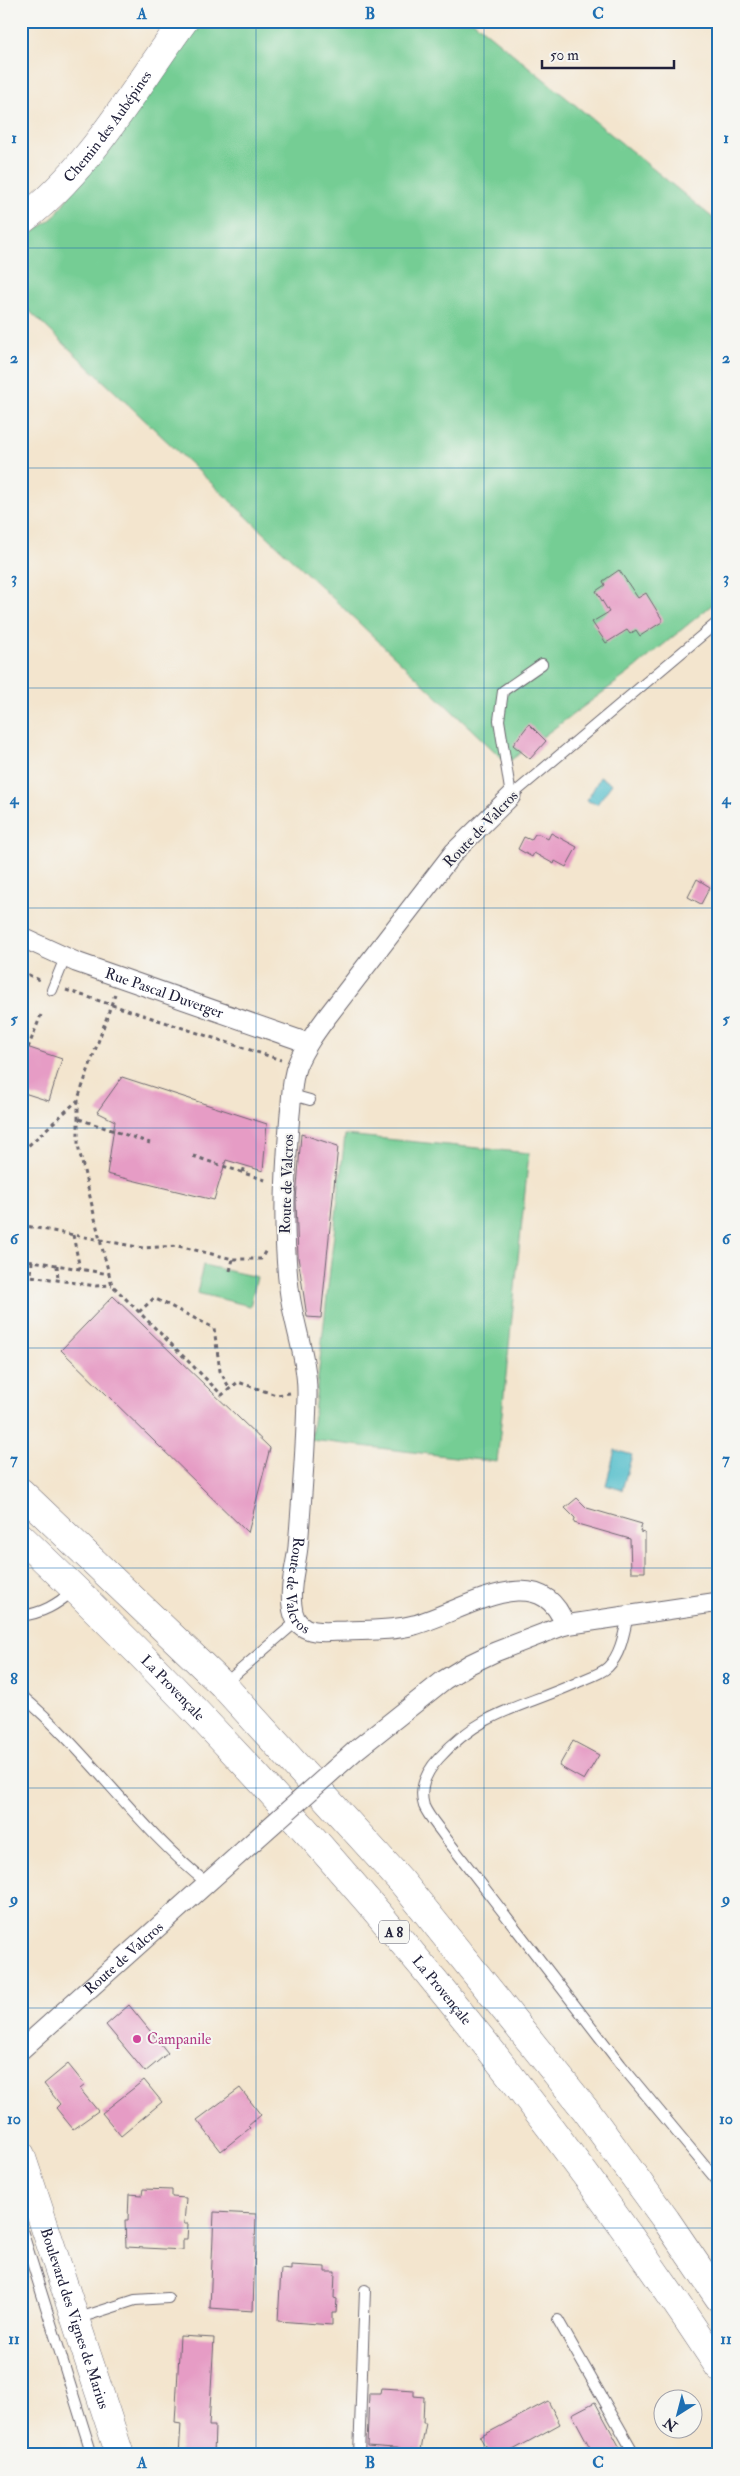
<svg xmlns="http://www.w3.org/2000/svg" width="740" height="2476" font-family="'IM FELL Double Pica',serif">
	<rect width="100%" height="100%" fill="#f6f6f2"/>
	<filter id="ink" filterUnits="userSpaceOnUse"><feTurbulence type="fractalNoise" baseFrequency=".02" numOctaves="2"/><feDisplacementMap in="SourceGraphic" scale="10" xChannelSelector="R" yChannelSelector="G"/><feConvolveMatrix kernelMatrix="1 2 1 2 8 2 1 2 1" color-interpolation-filters="sRGB"/></filter>
	<filter id="wash" filterUnits="userSpaceOnUse"><feTurbulence type="fractalNoise" baseFrequency=".0096" numOctaves="4" result="noise"/><feDisplacementMap in="SourceGraphic" scale="20" xChannelSelector="R" yChannelSelector="G"/><feGaussianBlur stdDeviation="1.12" result="paint"/><feColorMatrix in="noise" values="0 0 0 0 0 0 0 0 0 0 0 0 0 0 0 0 0 1.4 0 .05"/><feComposite in="paint" operator="in"/></filter>
	<g filter="url(#wash)">
		<rect width="100%" height="100%" fill="#f3e5ce"/>
		<g fill="#74cd94" stroke="#4b7868">
			<polygon points="194,21 473,21 719,223 719,599 629,673 507,763 21,303 21,241 54,217"/>
			<polygon points="345,1135 529,1153 497,1462 311,1440"/>
			<polygon points="203,1265 257,1277 250,1306 197,1293"/>
		</g>
		<g fill="#52becb" stroke="#3a7083">
			<polygon points="600,777 612,784 597,804 587,801"/>
			<polygon points="615,1450 632,1455 622,1490 606,1485"/>
		</g>
		<g id="blocks">
			<g fill="#e69cc5">
				<polygon points="619,570 638,598 646,593 662,619 662,622 640,636 636,630 630,634 627,630 606,643 592,622 609,612 596,591 605,585 603,581"/>
				<polygon points="529,724 546,741 530,759 513,745"/>
				<polygon points="551,833 577,847 566,867 555,861 554,864 534,853 532,857 518,849 524,837 531,840 535,834 539,834 548,839"/>
				<polygon points="697,879 710,887 701,904 688,897"/>
				<polygon points="21,1045 62,1059 49,1101 21,1092"/>
				<polygon points="122,1077 267,1124 263,1171 226,1160 214,1200 107,1174 115,1121 97,1112"/>
				<polygon points="301,1134 338,1146 321,1318 307,1317 298,1257 296,1201"/>
				<polygon points="113,1296 270,1448 248,1533 61,1350"/>
				<polygon points="577,1498 587,1508 642,1524 640,1532 645,1533 645,1572 631,1572 630,1539 574,1523 575,1518 565,1508"/>
				<polygon points="573,1741 599,1755 584,1780 559,1766"/>
				<polygon points="129,2005 168,2053 145,2072 106,2025"/>
				<polygon points="68,2064 85,2085 80,2089 98,2111 73,2129 56,2108 60,2104 44,2084"/>
				<polygon points="144,2080 162,2102 121,2136 102,2113"/>
				<polygon points="240,2088 261,2115 248,2126 250,2128 221,2151 197,2120"/>
				<polygon points="143,2189 172,2190 172,2197 186,2198 184,2224 188,2224 187,2239 183,2239 183,2250 126,2247 125,2220 128,2220 129,2194 142,2195"/>
				<polygon points="214,2212 256,2214 253,2311 210,2308"/>
				<polygon points="291,2265 325,2267 325,2272 335,2272 334,2298 337,2299 336,2313 332,2313 332,2325 278,2321 281,2269 291,2270"/>
				<polygon points="180,2336 214,2338 209,2426 215,2426 214,2455 179,2455 181,2424 175,2423"/>
				<polygon points="381,2388 414,2390 414,2396 424,2397 423,2423 426,2423 421,2450 367,2446 369,2393 380,2393"/>
				<polygon points="548,2401 560,2424 504,2455 490,2455 480,2437"/>
				<polygon points="595,2402 624,2455 594,2455 572,2414"/>
			</g>
		</g>
	</g>
	<g filter="url(#ink)">
		<use href="#blocks" fill-opacity="0" stroke="#6b666e" stroke-width="1"/>
		<g fill="none" stroke-linecap="round" stroke-linejoin="round">
			<defs>
				<g id="lane">
					<polyline points="511,796 719,621"/>
					<polyline points="511,796 499,720 503,691 542,664"/>
					<polyline points="52,990 65,958"/>
					<polyline points="292,1095 310,1100"/>
					<path d="M628,1615C624,1633 621,1654 608,1667C600,1675 583,1679 574,1684C520,1708 482,1711 439,1758C428,1770 418,1787 424,1806C428,1816 439,1828 445,1837L621,2065L719,2183"/>
					<path d="M21,1616C43,1613 56,1605 73,1591"/>
					<polyline points="223,1685 296,1622"/>
					<path d="M21,1695C89,1752 138,1828 207,1883"/>
					<polyline points="21,2227 92,2455"/>
					<polyline points="76,2319 135,2300 168,2298"/>
					<polyline points="558,2320 635,2455"/>
					<polyline points="359,2455 365,2290"/>
				</g>
				<g id="street">
					<path id="s1" d="M511,796L454,852L326,1018C315,1033 304,1048 297,1065C291,1080 292,1098 290,1114C285,1172 282,1230 289,1288C293,1324 308,1359 307,1396C306,1447 302,1497 298,1547C296,1566 289,1587 292,1606C293,1616 296,1623 305,1628C316,1634 333,1631 346,1631C368,1630 392,1631 414,1625C460,1613 540,1555 565,1625"/>
					<path id="s2" d="M21,937L76,962L308,1043"/>
					<polyline points="356,1750 444,1680 470,1664 495,1652 565,1625 719,1602"/>
					<path id="s3" d="M21,2050L244,1850"/>
				</g>
				<g id="secondary">
					<path id="s4" d="M21,221C90,169 133,90 184,21"/>
					<path id="s5" d="M21,2155L120,2455"/>
				</g>
				<g id="highway">
					<polyline points="21,1492 223,1685 402,1882 588,2113 666,2220 719,2298"/>
					<path id="s6" d="M21,1537C284,1787 520,2064 719,2367"/>
				</g>
			</defs>
			<use href="#lane" stroke="#6b666e" stroke-width="12"/>
			<use href="#street" stroke="#6b666e" stroke-width="21"/>
			<use href="#secondary" stroke="#6b666e" stroke-width="29"/>
			<use href="#highway" stroke="#6b666e" stroke-width="29"/>
			<g stroke="#6b666e" stroke-width="3" stroke-dasharray="4 4" stroke-linecap="butt">
				<polyline points="21,971 41,981"/>
				<polyline points="66,990 281,1060"/>
				<polyline points="115,994 78,1099 78,1145 100,1240 112,1285 222,1395 238,1382 276,1395 290,1393"/>
				<polyline points="28,1048 41,1015"/>
				<polyline points="79,1119 150,1143"/>
				<polyline points="21,1147 28,1146 78,1100"/>
				<polyline points="193,1156 268,1181"/>
				<polyline points="243,1172 245,1166"/>
				<polyline points="21,1225 143,1248 178,1246 233,1259 261,1259 266,1250"/>
				<polyline points="73,1235 80,1269"/>
				<polyline points="21,1259 109,1274"/>
				<polyline points="32,1261 31,1276 96,1286 112,1285"/>
				<polyline points="57,1265 58,1280"/>
				<polyline points="230,1271 233,1259"/>
				<polyline points="139,1312 154,1298 214,1328 220,1371 230,1389"/>
				<polyline points="21,2125 25,2135"/>
			</g>
			<use href="#lane" stroke="#fff" stroke-width="10"/>
			<use href="#street" stroke="#fff" stroke-width="19"/>
			<use href="#secondary" stroke="#fff" stroke-width="28"/>
			<use href="#highway" stroke="#fff" stroke-width="28"/>
			<defs>
				<polyline id="street-bridge" points="244,1850 356,1750"/>
			</defs>
			<use href="#street-bridge" stroke="#6b666e" stroke-width="21" stroke-linecap="butt"/>
			<use href="#street-bridge" stroke="#fff" stroke-width="19"/>
		</g>
	</g>
	<path fill="none" stroke="#1f6fb2" stroke-width="1" stroke-opacity="0.55" d="M256,21V2455M484,21V2455M21,248H719M21,468H719M21,688H719M21,908H719M21,1128H719M21,1348H719M21,1568H719M21,1788H719M21,2008H719M21,2228H719"/>
	<circle fill="#d1479c" stroke="#f6f6f2" stroke-width="2" cx="137" cy="2039" r="5"/>
	<g text-anchor="middle" dominant-baseline="central" stroke-width="4" stroke-linejoin="round" paint-order="stroke">
		<rect fill="#f6f6f2" stroke="#626272" stroke-width="1" x="379" y="1920.5" width="30" height="23" rx="4"/>
		<g font-size="14" font-weight="bold" fill="#22223b">
			<text x="394" y="1932">A 8</text>
		</g>
		<g font-size="15" fill="#22223b" stroke="#f6f6f2">
			<text stroke="none"><textPath href="#s4" startOffset="129">Chemin des Aubépines</textPath></text>
			<text transform="translate(481 829) rotate(-46)">Route de Valcros</text>
			<text stroke="none"><textPath href="#s2" startOffset="154">Rue Pascal Duverger</textPath></text>
			<text transform="translate(287 1184) rotate(-88)">Route de Valcros</text>
			<text stroke="none"><textPath href="#s1" startOffset="870">Route de Valcros</textPath></text>
			<text stroke="none"><textPath href="#s6" startOffset="214">La Provençale</textPath></text>
			<text stroke="none"><textPath href="#s3" startOffset="138">Route de Valcros</textPath></text>
			<text stroke="none"><textPath href="#s6" startOffset="619">La Provençale</textPath></text>
			<text stroke="none"><textPath href="#s5" startOffset="172">Boulevard des Vignes de Marius</textPath></text>
		</g>
		<g font-size="15" fill="#b23c85" stroke="#f6f6f2" text-anchor="start">
			<text x="147" y="2039">Campanile</text>
		</g>
	</g>
	<rect width="740" height="2476" fill="none" stroke="#f6f6f2" stroke-width="55"/>
	<g transform="translate(678 2414) rotate(216)"><circle r="24" fill="#f6f6f2" stroke="#a1a1a9"/>
	<path d="M0-4L9 19L0 12L-9 19Z" fill="#1f6fb2"/>
	<text y="-8" font-size="14" font-weight="bold" text-anchor="middle" fill="#22223b">N</text>
	</g>
	<path d="M542 60v8h132v-8" fill="none" stroke="#22223b" stroke-width="2.5"/>
	<text x="550" y="60" font-size="15" fill="#22223b" stroke="#f6f6f2" stroke-width="4" paint-order="stroke">50 m</text>
	<rect x="28" y="28" width="684" height="2420" fill="none" stroke="#1f6fb2" stroke-width="2"/>
	<g font-size="16" text-anchor="middle" font-weight="bold" fill="#1f6fb2">
		<text x="142" y="19">A</text>
		<text x="370" y="19">B</text>
		<text x="598" y="19">C</text>
		<text x="14" y="143">1</text>
		<text x="726" y="143">1</text>
		<text x="14" y="363">2</text>
		<text x="726" y="363">2</text>
		<text x="14" y="583">3</text>
		<text x="726" y="583">3</text>
		<text x="14" y="804">4</text>
		<text x="726" y="804">4</text>
		<text x="14" y="1024">5</text>
		<text x="726" y="1024">5</text>
		<text x="14" y="1244">6</text>
		<text x="726" y="1244">6</text>
		<text x="14" y="1464">7</text>
		<text x="726" y="1464">7</text>
		<text x="14" y="1684">8</text>
		<text x="726" y="1684">8</text>
		<text x="14" y="1904">9</text>
		<text x="726" y="1904">9</text>
		<text x="14" y="2124">10</text>
		<text x="726" y="2124">10</text>
		<text x="14" y="2344">11</text>
		<text x="726" y="2344">11</text>
		<text x="142" y="2468">A</text>
		<text x="370" y="2468">B</text>
		<text x="598" y="2468">C</text>
	</g>
</svg>
